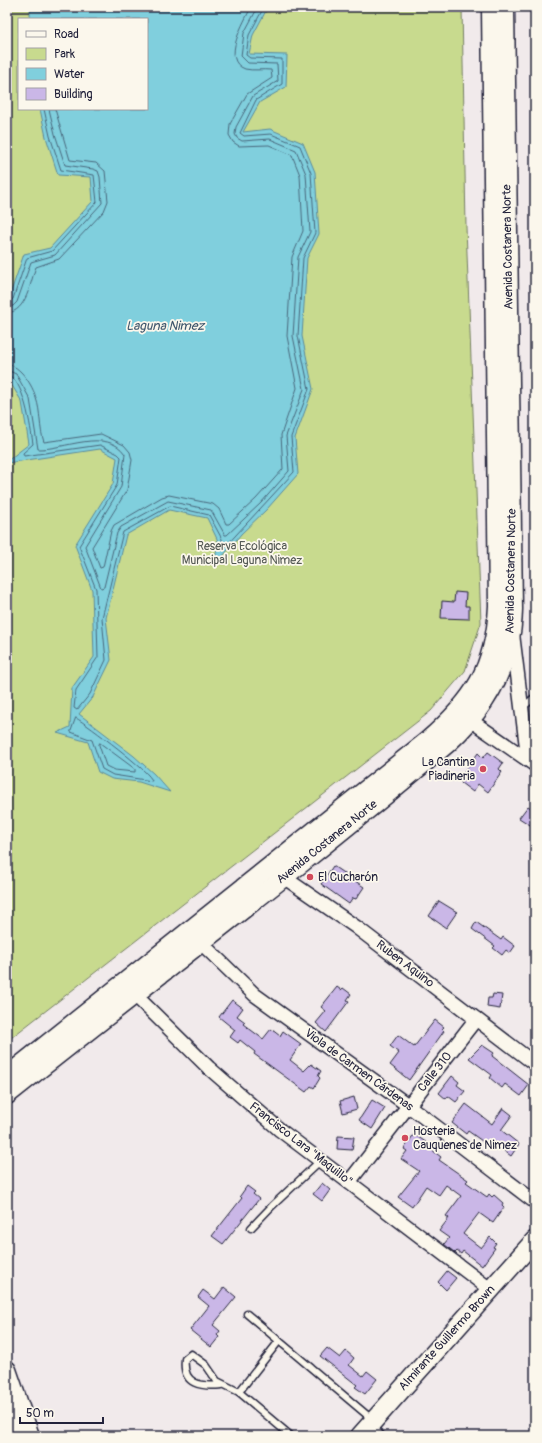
<svg xmlns="http://www.w3.org/2000/svg" width="542" height="1443" font-family="Pangolin,sans-serif">
	<rect width="100%" height="100%" fill="#f1eaeb"/>
	<filter id="ink" filterUnits="userSpaceOnUse"><feTurbulence type="fractalNoise" baseFrequency=".025" numOctaves="2"/><feDisplacementMap in="SourceGraphic" scale="8" xChannelSelector="R" yChannelSelector="G"/><feConvolveMatrix kernelMatrix="1 2 1 2 8 2 1 2 1" color-interpolation-filters="sRGB"/></filter>
	<g filter="url(#ink)">
		<path fill="#c8da8e" stroke="#757e64" fill-rule="evenodd" d="M7,7H462L466,227L481,623L465,671L431,711L7,1041ZM19,19H147V109H19Z"/>
		<polygon fill="#80cfdd" stroke="#5a8a9c" points="30,7 268,7 253,35 249,54 287,55 286,87 260,102 243,132 270,129 303,143 315,172 319,234 307,258 302,336 313,389 295,438 298,474 267,509 241,534 214,567 218,541 207,518 169,510 126,535 106,618 111,660 92,699 93,697 79,714 134,756 154,774 170,792 139,782 112,779 98,772 88,742 57,733 70,727 72,688 94,657 92,590 75,545 113,484 117,458 100,449 7,463 7,461 29,444 22,402 7,377 7,303 24,254 50,248 93,201 91,177 58,175 46,137 40,109 147,109 147,19 30,19"/>
		<g fill="none" stroke-linecap="round" stroke-linejoin="round">
			<g stroke="#48677c" stroke-width="1">
				<polyline points="7,302 13,299 27,258 52,251 97,202 94,175 61,170 50,136 44,109"/>
				<polyline points="7,307 13,306 17,302 31,262 55,255 102,203 100,177 98,171 93,169 65,165 55,134 49,109"/>
				<path d="M7,313C27,312 30,282 36,267L59,259L104,211L108,201L105,171L96,163L70,160L55,109"/>
				<path d="M7,364C20,365 33,386 36,398C41,412 39,428 44,442L101,434L124,445L130,452L132,460L127,490L92,547L100,568L103,567L111,531L114,525L162,497L169,495L213,504L219,509L226,524H229L256,499L283,469L281,435L297,388L287,336L292,257L303,231L300,175L292,155L269,145L239,146L233,142L229,135L230,124L247,94L272,78L271,70C263,69 253,71 245,69C220,60 245,21 251,7"/>
				<path d="M7,370L16,374L30,399L38,449C63,450 107,427 125,454L121,487L85,546L101,588L104,587L117,533L121,527L168,501L211,510L225,535H227L261,503L289,471L286,436L304,389L293,336L298,257L310,232L306,174L296,150L270,139L242,141L237,138L235,134L236,127L253,96L278,81L277,64L248,63L241,56L244,33L258,7"/>
				<path d="M7,375C24,377 31,430 33,444L23,453L24,456L100,445L118,454L121,457L117,485L79,546L96,589L98,657L76,690L74,708L77,710L90,694L106,660L102,618L123,532L170,506L209,515L222,539V547L224,548L294,472L291,437L309,389L298,336L303,258L315,233L311,173L300,146L271,134L244,136L240,133L256,100L282,84V59L250,58L246,55L249,35L264,7"/>
				<path d="M76,718C87,724 152,773 152,781L113,775L102,769L92,740L71,732Z"/>
				<polygon points="100,743 135,769 135,772 114,770 106,766 99,745"/>
			</g>
		</g>
		<g fill="#cab7e7" stroke="#22223b">
			<polygon points="455,592 466,593 465,606 469,606 469,619 441,618 442,601 454,602"/>
			<polygon points="488,752 503,763 499,769 502,772 488,792 478,784 473,792 461,783 466,776 463,774 478,753 483,758"/>
			<polygon points="528,806 535,811 535,828 519,818"/>
			<polygon points="333,866 364,887 356,899 353,898 349,904 321,884"/>
			<polygon points="439,901 457,912 446,928 429,916"/>
			<polygon points="476,922 501,940 503,937 515,946 510,953 506,950 502,955 493,948 495,946 472,929"/>
			<polygon points="337,987 341,990 343,988 351,994 347,1000 349,1001 326,1032 316,1023 326,1011 321,1007"/>
			<polygon points="493,994 502,995 500,1009 487,1007 488,998 492,998"/>
			<polygon points="232,1000 243,1008 237,1016 245,1022 243,1024 263,1039 271,1029 280,1036 283,1031 301,1044 290,1060 304,1071 311,1064 321,1071 318,1076 320,1078 314,1088 311,1086 306,1092 254,1054 255,1052 240,1040 238,1043 230,1037 235,1030 219,1017"/>
			<polygon points="435,1020 444,1027 442,1029 444,1031 409,1080 390,1065 399,1053 390,1046 398,1035 414,1047"/>
			<polygon points="482,1045 494,1053 492,1056 529,1085 521,1096 505,1084 502,1088 490,1078 492,1075 469,1058"/>
			<polygon points="452,1076 459,1082 457,1085 465,1091 456,1102 448,1096 446,1099 439,1093"/>
			<polygon points="354,1097 357,1109 343,1113 340,1101"/>
			<polygon points="372,1100 385,1108 372,1129 359,1120"/>
			<polygon points="466,1104 492,1124 503,1108 512,1115 501,1130 519,1144 511,1156 492,1142 489,1146 468,1131 466,1134 452,1123"/>
			<polygon points="414,1134 430,1145 428,1147 441,1157 439,1160 468,1180 466,1182 487,1197 489,1194 492,1197 494,1195 503,1203 502,1205 504,1207 493,1223 479,1213 463,1234 481,1248 490,1237 496,1243 493,1247 495,1248 482,1266 463,1251 461,1254 457,1251 455,1253 444,1244 449,1238 439,1231 449,1218 446,1216 461,1196 446,1185 439,1195 426,1186 412,1207 398,1197 419,1171 401,1159 407,1151 404,1149"/>
			<polygon points="338,1136 354,1137 352,1150 337,1149"/>
			<polygon points="322,1183 330,1190 322,1201 313,1194"/>
			<polygon points="247,1186 255,1192 253,1194 259,1199 223,1244 212,1236 242,1198 240,1196"/>
			<polygon points="447,1271 456,1278 446,1290 438,1282"/>
			<polygon points="224,1287 236,1297 213,1325 220,1331 217,1335 219,1337 211,1347 190,1330 209,1306 198,1297 203,1290 215,1299"/>
			<polygon points="327,1348 340,1358 346,1351 354,1358 349,1365 363,1376 367,1371 377,1379 365,1394 355,1387 357,1385 320,1356"/>
		</g>
		<g fill="none" stroke-linecap="round" stroke-linejoin="round">
			<defs>
				<g id="lane">
					<polyline points="523,707 535,697"/>
					<polyline points="251,1228 272,1206 320,1161"/>
					<polyline points="247,1314 373,1420"/>
					<path d="M222,1385C201,1387 182,1385 185,1359L191,1354L206,1365L217,1381L239,1392L291,1436"/>
					<polyline points="239,1392 279,1341"/>
					<polyline points="372,1426 382,1436"/>
				</g>
				<g id="street">
					<polyline points="513,638 528,759"/>
					<polyline points="463,715 535,765"/>
					<polyline points="280,871 285,878 356,927 535,1064"/>
					<polyline points="195,937 255,995 409,1106 535,1202"/>
					<polyline points="129,989 209,1068 280,1130 491,1290"/>
					<polyline points="349,1182 476,1019"/>
				</g>
				<g id="secondary">
					<path d="M7,1076L427,741C474,700 495,669 498,606L491,7"/>
					<path d="M7,1095C154,978 304,865 448,743C486,708 512,663 513,609L505,7"/>
					<polyline points="7,1370 30,1436"/>
					<polyline points="7,1414 14,1436"/>
					<polyline points="360,1436 535,1240"/>
				</g>
			</defs>
			<use href="#lane" stroke="#22223b" stroke-width="9"/>
			<use href="#street" stroke="#22223b" stroke-width="16"/>
			<use href="#secondary" stroke="#22223b" stroke-width="21"/>
			<use href="#lane" stroke="#fbf7ec" stroke-width="6"/>
			<use href="#street" stroke="#fbf7ec" stroke-width="13"/>
			<use href="#secondary" stroke="#fbf7ec" stroke-width="18"/>
		</g>
	</g>
	<g fill="#d1495b" stroke="#fbf7ec" stroke-width="1.5">
		<circle cx="483" cy="769" r="4"/>
		<circle cx="310" cy="877" r="4"/>
		<circle cx="405" cy="1138" r="4"/>
	</g>
	<g text-anchor="middle" dominant-baseline="central" stroke-width="3.5" stroke-linejoin="round" paint-order="stroke">
		<g font-size="12" fill="#22223b" stroke="#fbf7ec">
			<text transform="translate(508 247) rotate(-91)">Avenida Costanera Norte</text>
			<text transform="translate(511 571) rotate(-89)">Avenida Costanera Norte</text>
			<text transform="translate(327 842) rotate(-39)">Avenida Costanera Norte</text>
			<text transform="translate(405 964) rotate(37)">Ruben Aquino</text>
			<text transform="translate(359 1070) rotate(36)">Viola de Carmen Cárdenas</text>
			<text transform="translate(435 1072) rotate(-52)">Calle 310</text>
			<text transform="translate(301 1144) rotate(38)">Francisco Lara "Maquillo"</text>
			<text transform="translate(447 1338) rotate(-48)">Almirante Guillermo Brown</text>
		</g>
		<g font-size="12" fill="#545954" stroke="#fbf7ec">
			<text x="242" y="546">Reserva Ecológica<tspan x="242" dy="14">Municipal Laguna Nimez</tspan></text>
		</g>
		<g font-size="12" fill="#22223b" stroke="#fbf7ec" text-anchor="start">
			<text x="475" y="762" text-anchor="end">La Cantina<tspan x="475" dy="14">Piadineria</tspan></text>
			<text x="318" y="877">El Cucharón</text>
			<text x="413" y="1131">Hosteria<tspan x="413" dy="14">Cauquenes de Nimez</tspan></text>
		</g>
		<g font-size="13" font-style="italic" fill="#3e566c" stroke="#fbf7ec">
			<text x="165" y="326">Laguna Nimez</text>
		</g>
	</g>
	<rect width="542" height="1443" fill="none" stroke="#fbf7ec" stroke-width="24"/>
	<rect x="12" y="12" width="518" height="1419" fill="none" stroke="#22223b" stroke-width="1.5" filter="url(#ink)"/>
	<rect x="18" y="18" width="130" height="92" fill="#fbf7ec" stroke="#a4a2a5"/>
	<rect x="26" y="31" width="20" height="6" fill="#fbf7ec" stroke="#a4a2a5"/>
	<text x="54" y="38" font-size="12" fill="#22223b">Road</text>
	<rect x="26" y="48" width="20" height="12" fill="#c8da8e" stroke="#a4a2a5"/>
	<text x="54" y="58" font-size="12" fill="#22223b">Park</text>
	<rect x="26" y="68" width="20" height="12" fill="#80cfdd" stroke="#a4a2a5"/>
	<text x="54" y="78" font-size="12" fill="#22223b">Water</text>
	<rect x="26" y="88" width="20" height="12" fill="#cab7e7" stroke="#a4a2a5"/>
	<text x="54" y="98" font-size="12" fill="#22223b">Building</text>
	<path d="M20 1417v6h83v-6" fill="none" stroke="#22223b" stroke-width="2"/>
	<text x="26" y="1417" font-size="12" fill="#22223b" stroke="#fbf7ec" stroke-width="3" paint-order="stroke">50 m</text>
</svg>
